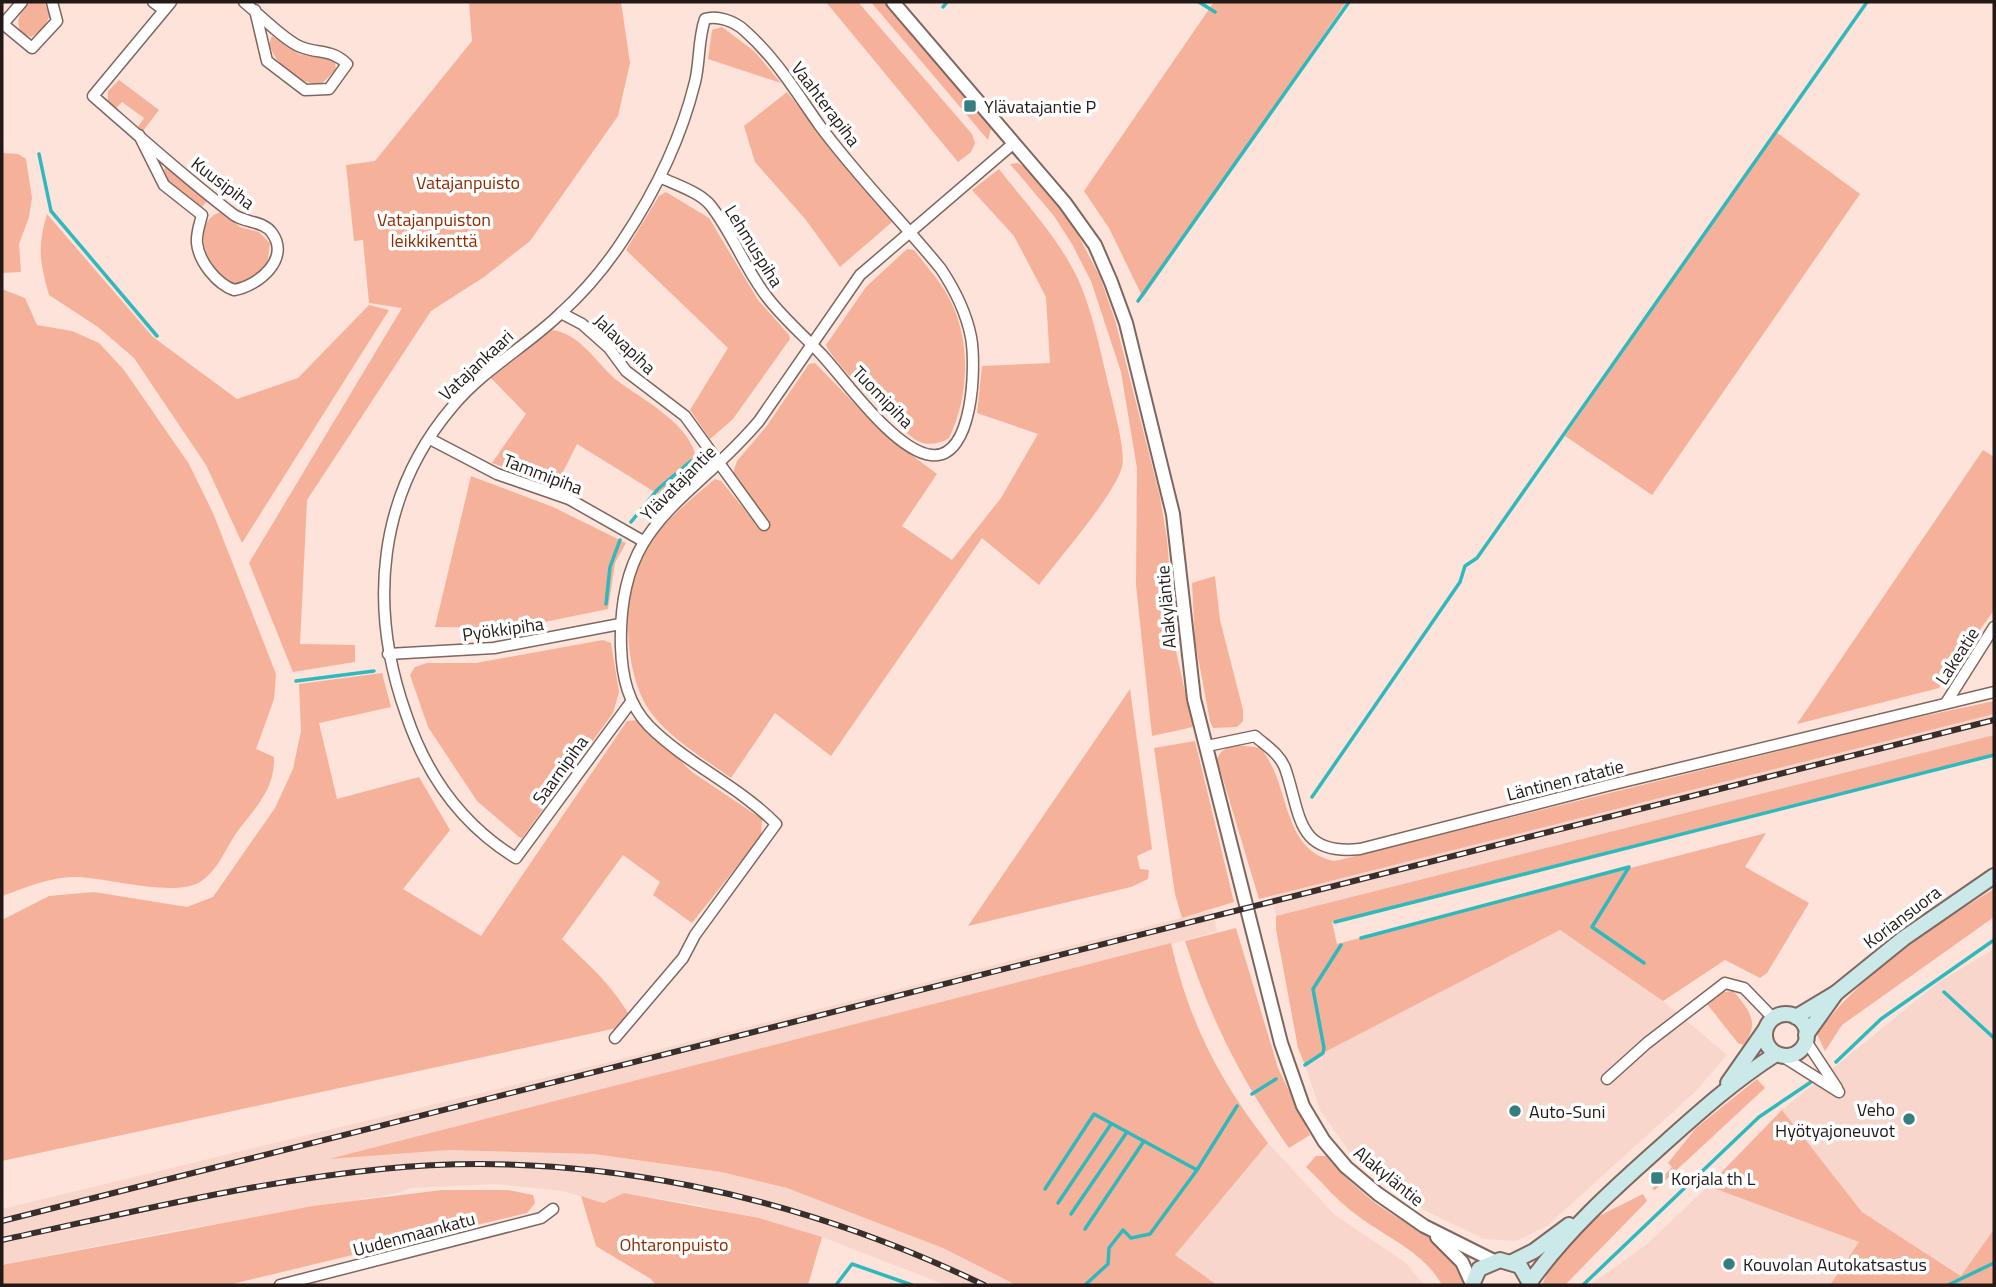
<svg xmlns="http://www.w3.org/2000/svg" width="1996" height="1287" font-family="'Titillium Web',sans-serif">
	<rect width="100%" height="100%" fill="#fde3da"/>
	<g fill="#f9d6cb">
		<polygon points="1994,714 1994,735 1276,916 1271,896"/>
		<polygon points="1212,910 1217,931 448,1150 594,1154 721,1172 787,1188 850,1210 943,1248 1016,1285 946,1285 822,1237 699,1205 624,1193 603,1203 563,1191 496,1184 411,1188 398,1193 162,1233 2,1265 2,1209 609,1062"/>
		<polygon points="1560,930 1663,1001 1727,1055 1696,1091 1547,1226 1516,1241 1484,1239 1424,1210 1376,1177 1353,1157 1320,1110 1305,1065 1323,1053"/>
		<polygon points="1994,949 1994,1229 1962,1276 1862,1212 1782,1110 1939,982"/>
		<polygon points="1268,1143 1335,1215 1406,1263 1424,1285 1217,1285 1174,1256"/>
		<polygon points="1708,1186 1859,1242 1830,1285 1590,1285 1647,1244"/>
	</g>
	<g fill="#f6b19a">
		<path d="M30,2H44L50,15L43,30L31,37L22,34C14,20 20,13 30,2Z"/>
		<polygon points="469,2 621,2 630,63 618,116 530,241 484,277 431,311 307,500 300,644 355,645 355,662 293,672 249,563 402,308 369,303 363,240 354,241 346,165 375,161 472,41"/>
		<polygon points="826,2 858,2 972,134 975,143 971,152 958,162"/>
		<polygon points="871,2 884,2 985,120 991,129 988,140"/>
		<polygon points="1214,2 1346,2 1143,298 1109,228 1084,191"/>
		<polygon points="722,27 754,51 781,83 708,59 712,30"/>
		<path d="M272,36L299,54L335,61L336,70L321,84C299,85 276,65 269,44Z"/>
		<polygon points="119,80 159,110 143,131 138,127 144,118 122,102 115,109 108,103 108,91"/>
		<polygon points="787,92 892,222 840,267 806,220 755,162 744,126"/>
		<polygon points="1776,132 1860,194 1652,495 1565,436"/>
		<polygon points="2,153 18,154 26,159 32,198 29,217 19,244 21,272 2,273"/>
		<polygon points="1018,163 1030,171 1055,200 1078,235 1100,277 1115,320 1160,497 1167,539 1176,651 1193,727 1152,736 1136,585 1137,468 1121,372 1091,281 1072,244 1054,216 1010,164"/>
		<polygon points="166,166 207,201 201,208 169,182 164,170"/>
		<path d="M999,169C1027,205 1063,243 1081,286C1096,323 1102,361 1112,399C1115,414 1126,453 1122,467C1114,496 1059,558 1039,585L982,538L831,756L775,713L731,778C705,759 672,740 652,714C622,676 620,587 647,547C665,520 691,499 715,479L721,481L758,526L764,517L733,473L737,461L766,427L809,364L815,363L885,435L937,474L902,526L952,560L1001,498L1038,434L977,413L982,366L1050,363L1046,297L1014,236L972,190Z"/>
		<polygon points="666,192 709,218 758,300 789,335 790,339 733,419 710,439 690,410 728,348 626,250 659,196"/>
		<path d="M221,212L240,227L259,232L270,243L267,266L245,284C209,287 186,221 221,212Z"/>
		<path d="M47,214L153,337L237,399L298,378L369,305L389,310L242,543L206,465L134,358L98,327L49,295C40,262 37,248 47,214Z"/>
		<path d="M907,249L914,250C927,267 942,283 951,302C971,343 969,397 949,438C940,444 928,446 918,441C901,432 833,362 826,345L866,287Z"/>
		<path d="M2,289L25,298L37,325L72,331L99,343L124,370L189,464L213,513L276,674L274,699L256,749L274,757C275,787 258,805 240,828C227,844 218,873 198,883C171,897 105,877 75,877C50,877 24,888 2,896Z"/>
		<path d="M551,330C580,332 598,366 619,382C646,402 691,424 697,461L658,494L577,444L556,486L492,463L526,414L490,377Z"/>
		<polygon points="1983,450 1994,457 1994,610 1939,688 1797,724"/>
		<polygon points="471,476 553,507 626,543 615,563 608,609 515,628 435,627"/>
		<polygon points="1215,576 1220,620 1243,710 1243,721 1237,727 1213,728 1210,721 1195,641 1192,583"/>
		<polygon points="603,640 611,643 619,692 613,713 522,838 519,837 477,801 428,727 410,675 415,667 427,663 476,663"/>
		<path d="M382,673L391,707L319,723L337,799L419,777L450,830L403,889L481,936L627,721L638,720L692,772L762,819L761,836L692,923L653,895L660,882L623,855L562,939C588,965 608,980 628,1013L617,1028L2,1161V920L49,896L94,892L187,907L213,897L275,808L293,769L301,731L299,684Z"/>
		<polygon points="1130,689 1152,849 1137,856 1140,869 1149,870 1148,879 1131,887 968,926"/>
		<path d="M1994,701V714L1259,899L1217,759C1224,741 1245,746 1260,748C1291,781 1280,851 1335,861L1896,722Z"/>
		<polygon points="1994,735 1994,754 1332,922 1337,944 1766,833 1745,867 1809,903 1767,973 1760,978 1725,960 1663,1001 1560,930 1323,1053 1305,1065 1298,1048 1276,929 1276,916"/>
		<polygon points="1195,741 1234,902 1182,918 1175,894 1154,748"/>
		<path d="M1994,889V917L1842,1025L1825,1051L1817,1034C1862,972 1930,929 1994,889Z"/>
		<path d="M1236,928L1278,1068L1310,1135L1289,1148C1240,1078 1212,1022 1185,941Z"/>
		<path d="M1171,943C1189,1022 1219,1080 1268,1143L1175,1255L1217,1285H1016L943,1248L787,1188L721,1172L594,1154L448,1150L329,1159Z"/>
		<path d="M1733,991C1749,1009 1761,1024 1743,1045L1738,1043L1707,1004L1724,992Z"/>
		<polygon points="1757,1079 1765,1088 1655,1190 1652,1189 1672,1167 1668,1163 1696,1128"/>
		<polygon points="1782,1110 1862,1212 1961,1276 1994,1229 1994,1285 1830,1285 1859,1242 1708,1186"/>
		<path d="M1316,1156H1326C1340,1173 1357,1188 1374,1202C1404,1225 1457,1244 1466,1285H1442C1424,1252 1387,1238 1358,1216C1339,1203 1323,1183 1306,1167Z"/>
		<polygon points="442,1190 508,1190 533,1195 535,1203 527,1213 228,1285 2,1285 2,1265 313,1206"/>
		<polygon points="624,1193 759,1218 822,1237 808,1285 656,1285 651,1279 596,1246 581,1196 603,1203"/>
		<polygon points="1643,1194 1647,1201 1565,1285 1542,1285 1552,1262 1591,1220"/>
	</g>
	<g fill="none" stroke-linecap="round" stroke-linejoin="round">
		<g stroke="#2eb9bc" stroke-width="3.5">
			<polyline points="1199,2 1215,12"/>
			<polyline points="943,7 947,2"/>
			<polyline points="39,154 51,211 157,336"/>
			<polyline points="1138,301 1349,2"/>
			<polyline points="631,522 658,489 691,461"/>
			<polyline points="606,604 610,567 620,540"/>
			<polyline points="296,681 374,671"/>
			<polyline points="1312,797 1460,582 1465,566 1477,558 1867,2"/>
			<polyline points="1335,922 1994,755"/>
			<polyline points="1361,938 1629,867 1592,927 1644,963"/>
			<polyline points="1944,992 1994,1038"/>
			<polyline points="1836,1062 1881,1019 1994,940"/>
			<polyline points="1305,1065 1323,1053 1324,1048 1313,989 1341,945"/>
			<polyline points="1252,1094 1276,1079"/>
			<polyline points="1045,1189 1094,1114 1197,1170"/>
			<polyline points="1058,1203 1111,1124"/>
			<polyline points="1071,1214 1127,1132"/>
			<polyline points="1085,1229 1144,1141"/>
			<polyline points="836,1285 852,1264 912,1285"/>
			<polyline points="1085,1285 1108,1264 1109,1248 1123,1230 1131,1238 1150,1234 1197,1170 1237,1106"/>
			<polyline points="1583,1285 1759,1117 1811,1082"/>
			<polyline points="1948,1285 1994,1263"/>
		</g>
		<defs>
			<g id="minor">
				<polyline points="22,2 3,24 32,48 57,21 52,2"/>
				<polyline points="153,2 164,10"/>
				<path d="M244,2C259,14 285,41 301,47C319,54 332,49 347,64L329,89L305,90L267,61L255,10"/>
				<path d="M139,135L164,185L202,215C200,223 196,234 197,243C199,262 217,284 234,290C258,286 291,259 272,233C264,221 246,223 234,215C185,178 139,136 93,96L171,2"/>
				<polyline points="561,313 582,324 609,348 626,371 685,416 764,525"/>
				<polyline points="430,439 497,474 569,499 643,541"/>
				<polyline points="388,654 494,648 620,624"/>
				<path d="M631,702L516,858C462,825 426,774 406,714C368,607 377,495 453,406C484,369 527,346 561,313C584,292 606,266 623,240C655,192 681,139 695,82C700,62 698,39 705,19C717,15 734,21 744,30C776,58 796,92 820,126C857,176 902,221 941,269C955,290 966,312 971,337C976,365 974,460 931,455C895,451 846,381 822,355C804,336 783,318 767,297C745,269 733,234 711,206C700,192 676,185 660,177"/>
				<polyline points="1946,703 1994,627"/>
				<path d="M1207,746L1255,736C1266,746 1279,753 1285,768C1301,813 1295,856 1360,849L1606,786L1994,692"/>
				<path d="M615,1038L683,958L695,935L776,824C739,786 687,764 649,726C628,704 622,677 621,647C617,520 688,505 759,421L860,275L1014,143"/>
				<polyline points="1806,1041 1837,1088"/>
				<polyline points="1782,1056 1839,1092"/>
				<polyline points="1607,1079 1647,1043 1725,983 1744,988 1773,1018"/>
				<polyline points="280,1285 541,1218 553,1209"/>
			</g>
			<g id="tertiary">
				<polyline points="893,2 1065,203 1095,245 1111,282 1126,323 1173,514 1194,699 1281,1043 1303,1106 1324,1141 1346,1167 1378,1194 1424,1226 1494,1261"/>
				<polyline points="1437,1237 1462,1262 1472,1284"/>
			</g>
			<g id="secondary">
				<circle cx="1786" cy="1035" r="21"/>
				<polyline points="1796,1017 1836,993 1904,938 1994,876"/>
				<polyline points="1806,1035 1836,993"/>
				<polyline points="1728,1083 1765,1030"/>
				<polyline points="1512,1262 1534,1251 1569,1225"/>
				<path d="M1530,1282C1566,1232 1610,1192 1656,1151C1695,1116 1732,1082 1776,1054"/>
				<polyline points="1472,1285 1479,1269 1500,1260 1520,1266 1531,1285"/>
			</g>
		</defs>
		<use href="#minor" stroke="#7e675f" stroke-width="13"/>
		<use href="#tertiary" stroke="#7e675f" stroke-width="16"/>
		<use href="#secondary" stroke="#7e675f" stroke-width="18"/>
		<use href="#minor" stroke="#fff" stroke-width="10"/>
		<use href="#tertiary" stroke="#fff" stroke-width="12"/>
		<use href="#secondary" stroke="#cbe9e9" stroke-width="14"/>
		<defs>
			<g id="rail">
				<polyline points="2,1221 1994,720"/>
				<path d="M2,1240C128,1213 253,1182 382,1169C587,1148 800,1196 984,1285"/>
			</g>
		</defs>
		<use href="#rail" stroke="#392e2b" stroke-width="6"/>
		<use href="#rail" stroke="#fff" stroke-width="3.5" stroke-dasharray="10" stroke-linecap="butt"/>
	</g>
	<g fill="#367f80" stroke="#fff" stroke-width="2.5">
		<rect x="963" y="99" width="14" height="14" rx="3.5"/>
		<circle cx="1515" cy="1111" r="7"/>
		<circle cx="1909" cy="1119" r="7"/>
		<rect x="1650" y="1171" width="14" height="14" rx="3.5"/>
		<circle cx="1729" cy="1264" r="7"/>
	</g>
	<g text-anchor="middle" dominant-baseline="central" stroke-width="7" stroke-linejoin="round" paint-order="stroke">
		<g font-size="18" fill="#231a17" stroke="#fff">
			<text transform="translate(826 104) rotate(53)">Vaahterapiha</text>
			<text transform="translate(223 183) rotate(37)">Kuusipiha</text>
			<text transform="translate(754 246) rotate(58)">Lehmuspiha</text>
			<text transform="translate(625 344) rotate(44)">Jalavapiha</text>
			<text transform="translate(476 365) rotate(-43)">Vatajankaari</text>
			<text transform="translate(883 397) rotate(46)">Tuomipiha</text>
			<text transform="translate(543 474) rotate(21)">Tammipiha</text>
			<text transform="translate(678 483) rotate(-45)">Ylävatajantie</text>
			<text transform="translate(1166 607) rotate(-95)">Alakyläntie</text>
			<text transform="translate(503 629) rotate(-8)">Pyökkipiha</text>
			<text transform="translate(1957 656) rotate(-57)">Lakeatie</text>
			<text transform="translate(560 770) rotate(-54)">Saarnipiha</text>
			<text transform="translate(1565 780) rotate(-14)">Läntinen ratatie</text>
			<text transform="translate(1902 917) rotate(-37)">Koriansuora</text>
			<text transform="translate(1389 1176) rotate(39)">Alakyläntie</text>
			<text transform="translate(414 1234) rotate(-15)">Uudenmaankatu</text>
		</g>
		<g font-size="18" fill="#231a17" stroke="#fff" text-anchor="start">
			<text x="984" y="106">Ylävatajantie P</text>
			<text x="1895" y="1109" text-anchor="end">Veho<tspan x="1895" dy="21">Hyötyajoneuvot</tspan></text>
			<text x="1529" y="1111">Auto-Suni</text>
			<text x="1671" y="1178">Korjala th L</text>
			<text x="1743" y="1264">Kouvolan Autokatsastus</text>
		</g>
		<g font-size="18" fill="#8f2b00" stroke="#fff">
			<text x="468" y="182">Vatajanpuisto</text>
			<text x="434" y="219">Vatajanpuiston<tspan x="434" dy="21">leikkikenttä</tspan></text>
			<text x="674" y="1244">Ohtaronpuisto</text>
		</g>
	</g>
	<rect width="1996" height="1287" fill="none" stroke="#231a17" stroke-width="7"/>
</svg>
